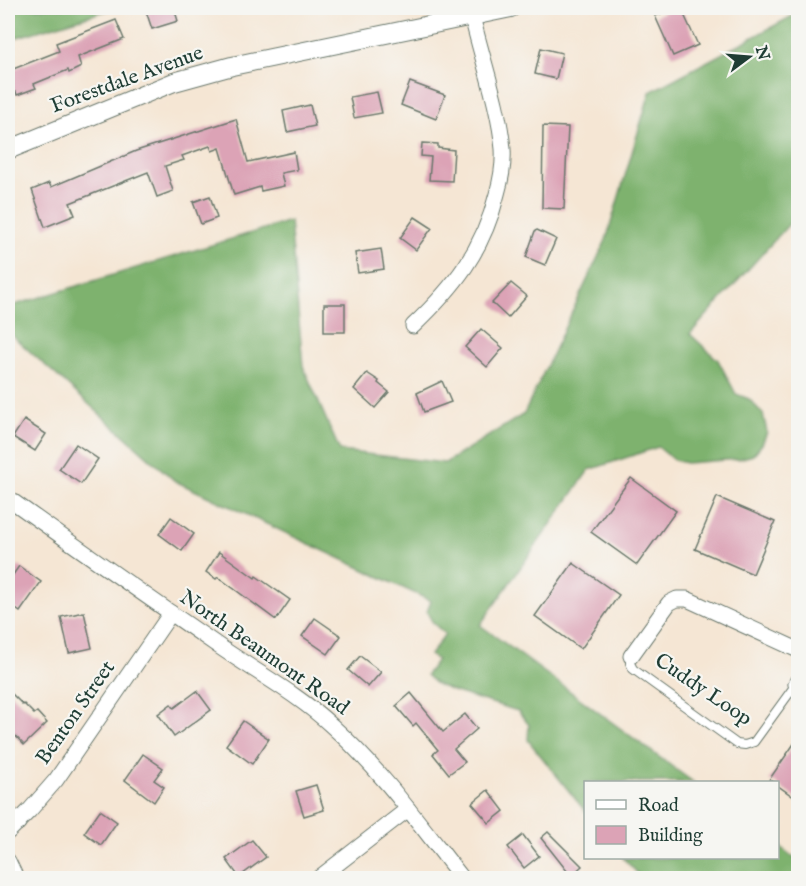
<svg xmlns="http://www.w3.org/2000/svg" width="806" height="886" font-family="'IM FELL English',serif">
	<rect width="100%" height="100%" fill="#f6f6f2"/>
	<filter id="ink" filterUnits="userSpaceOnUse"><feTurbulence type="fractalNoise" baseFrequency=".0167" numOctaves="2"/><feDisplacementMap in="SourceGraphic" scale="12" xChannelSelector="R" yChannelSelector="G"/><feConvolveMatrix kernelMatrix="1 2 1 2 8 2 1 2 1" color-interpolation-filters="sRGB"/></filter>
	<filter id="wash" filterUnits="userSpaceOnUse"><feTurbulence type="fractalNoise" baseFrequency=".008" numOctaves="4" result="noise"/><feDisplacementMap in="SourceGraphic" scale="24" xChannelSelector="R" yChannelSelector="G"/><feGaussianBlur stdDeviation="1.35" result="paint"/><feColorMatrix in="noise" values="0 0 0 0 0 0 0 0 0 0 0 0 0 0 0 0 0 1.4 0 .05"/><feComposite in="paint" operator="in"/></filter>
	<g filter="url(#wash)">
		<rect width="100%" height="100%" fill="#f5e6d4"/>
		<g fill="#7eb26e" stroke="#4e7851" stroke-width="1.5">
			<polygon points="8,8 115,8 8,40"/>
			<polygon points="798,13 798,217 790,223 690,334 718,360 736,394 749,399 763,414 767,432 762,444 753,455 739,459 686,463 674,460 658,447 589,470 480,625 693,782 586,782 585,811 528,740 529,725 518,711 455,692 436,684 426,675 437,660 430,655 445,634 433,623 427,612 431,601 175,481 8,332 8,307 290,221 303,366 340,451 445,463 524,414 606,240 650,92"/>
			<polygon points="778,845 798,861 798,878 642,878 623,858 778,858"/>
		</g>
		<g id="blocks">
			<g fill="#dca3b6">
				<polygon points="145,8 174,8 178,21 152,29"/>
				<polygon points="675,8 681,8 698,45 673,56 655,16"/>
				<polygon points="116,20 124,39 78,57 81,67 69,73 68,70 34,84 36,88 17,95 16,92 8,95 8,71 59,51 56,43"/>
				<polygon points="541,48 562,53 556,79 535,74"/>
				<polygon points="410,82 445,95 436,119 401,105"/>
				<polygon points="377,92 382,113 354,118 350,97"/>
				<polygon points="310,105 315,126 287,132 283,111"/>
				<polygon points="236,119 248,162 294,152 297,170 281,173 284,186 261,191 260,187 234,195 220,148 212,151 210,146 182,156 184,160 165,166 173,191 157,197 148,172 70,203 75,215 45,227 32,190 49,183 51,187 136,151"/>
				<polygon points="543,126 568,127 564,209 542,208"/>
				<polygon points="422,143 438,144 438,148 454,150 452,181 429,180 431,157 421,156"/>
				<polygon points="210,196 217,218 201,224 193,202"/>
				<polygon points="415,217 432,228 416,250 400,238"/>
				<polygon points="537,230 556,239 545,265 526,257 535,231"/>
				<polygon points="381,249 384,269 358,273 355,253"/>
				<polygon points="511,283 527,296 508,318 492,303"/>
				<rect x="324" y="304" width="21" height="28"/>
				<polygon points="481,329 503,348 487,367 465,347"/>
				<polygon points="367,373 379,381 378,383 389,392 375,408 354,389"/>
				<polygon points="442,381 451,402 424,412 417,393"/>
				<polygon points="24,420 46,434 35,451 13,437"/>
				<polygon points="76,444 98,459 81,484 59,469"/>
				<polygon points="631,478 676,511 637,565 591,532"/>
				<polygon points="717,497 775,522 753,574 695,549"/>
				<polygon points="171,517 194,534 182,551 159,534"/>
				<polygon points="219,552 255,578 256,576 290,600 276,620 218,577 216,579 206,572"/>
				<polygon points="573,563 619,595 581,649 535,616"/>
				<polygon points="19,566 41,582 20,612 8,603 8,582"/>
				<polygon points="84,612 92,648 69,653 61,617"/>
				<polygon points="315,618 341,636 328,654 302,636"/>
				<polygon points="360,656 381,672 368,687 348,670"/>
				<polygon points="8,690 23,705 24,704 34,714 37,712 47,723 24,745 8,728"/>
				<polygon points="197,691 211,710 174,737 158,714 171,704 174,708"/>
				<polygon points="411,693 443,732 465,714 477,729 454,749 465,762 449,774 433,754 438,750 416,723 413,726 396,706"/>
				<polygon points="243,721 269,739 252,764 226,745"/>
				<polygon points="798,738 798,800 777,785 777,783 769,780"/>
				<polygon points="143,754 163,768 154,780 164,787 154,802 125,780"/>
				<polygon points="316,785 324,810 304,816 296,791"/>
				<polygon points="488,790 504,811 489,823 472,803"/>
				<polygon points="100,810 117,822 101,845 84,833"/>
				<polygon points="548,832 582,866 571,876 541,838"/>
				<polygon points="523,835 539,856 524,868 508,847"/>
				<polygon points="252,840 266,857 239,877 226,859"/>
			</g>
		</g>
	</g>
	<g filter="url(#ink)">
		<use href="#blocks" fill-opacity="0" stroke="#6a786c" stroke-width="1.5"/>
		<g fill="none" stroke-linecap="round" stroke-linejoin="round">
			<defs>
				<polyline id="service" points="631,656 630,663 633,669 737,744 745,745 754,742 796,684"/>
				<g id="minor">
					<path d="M413,326C454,287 483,251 497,194C501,180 504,164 503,149C499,106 482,59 472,16"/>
					<path d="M8,498C78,548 149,598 220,647C258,673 299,695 332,726C382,771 421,826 462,878"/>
					<polyline points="631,656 669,603 677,599 687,599 798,650"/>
					<polyline points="798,680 796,684 798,686"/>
					<polyline points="8,812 18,823"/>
					<polyline points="8,832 29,811 56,780 171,613"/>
					<polyline points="8,861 16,878"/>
					<polyline points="319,878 408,809"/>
				</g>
				<polyline id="tertiary" points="8,150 174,82 232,66 511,8"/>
			</defs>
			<use href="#service" stroke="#6a786c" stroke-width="10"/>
			<use href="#minor" stroke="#6a786c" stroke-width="17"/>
			<use href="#tertiary" stroke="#6a786c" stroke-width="20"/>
			<use href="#service" stroke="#fff" stroke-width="8"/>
			<use href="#minor" stroke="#fff" stroke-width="15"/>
			<use href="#tertiary" stroke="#fff" stroke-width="18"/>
		</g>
	</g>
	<g text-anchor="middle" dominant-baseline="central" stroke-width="4.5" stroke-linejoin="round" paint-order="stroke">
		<g font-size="21" fill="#1f3d34" stroke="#f6f6f2">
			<text transform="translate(127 80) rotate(-20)">Forestdale Avenue</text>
			<text transform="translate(264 653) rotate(35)">North Beaumont Road</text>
			<text transform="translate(703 690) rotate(34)">Cuddy Loop</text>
			<text transform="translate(76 713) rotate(-55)">Benton Street</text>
		</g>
	</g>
	<rect width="806" height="886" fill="none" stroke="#f6f6f2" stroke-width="30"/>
	<rect x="584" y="781" width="195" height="78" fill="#f6f6f2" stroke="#a0aca6" stroke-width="1.5"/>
	<rect x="596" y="800" width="30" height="9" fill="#ffffff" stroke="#a0aca6" stroke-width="1.5"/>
	<text x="638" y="811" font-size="18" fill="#1f3d34">Road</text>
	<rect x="596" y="826" width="30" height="18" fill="#dca3b6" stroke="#a0aca6" stroke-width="1.5"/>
	<text x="638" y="841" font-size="18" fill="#1f3d34">Building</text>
	<g transform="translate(749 57) rotate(74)" stroke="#f6f6f2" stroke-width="4.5" paint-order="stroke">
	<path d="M0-4.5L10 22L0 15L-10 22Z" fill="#1f3d34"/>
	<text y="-9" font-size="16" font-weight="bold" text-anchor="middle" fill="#1f3d34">N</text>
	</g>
</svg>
